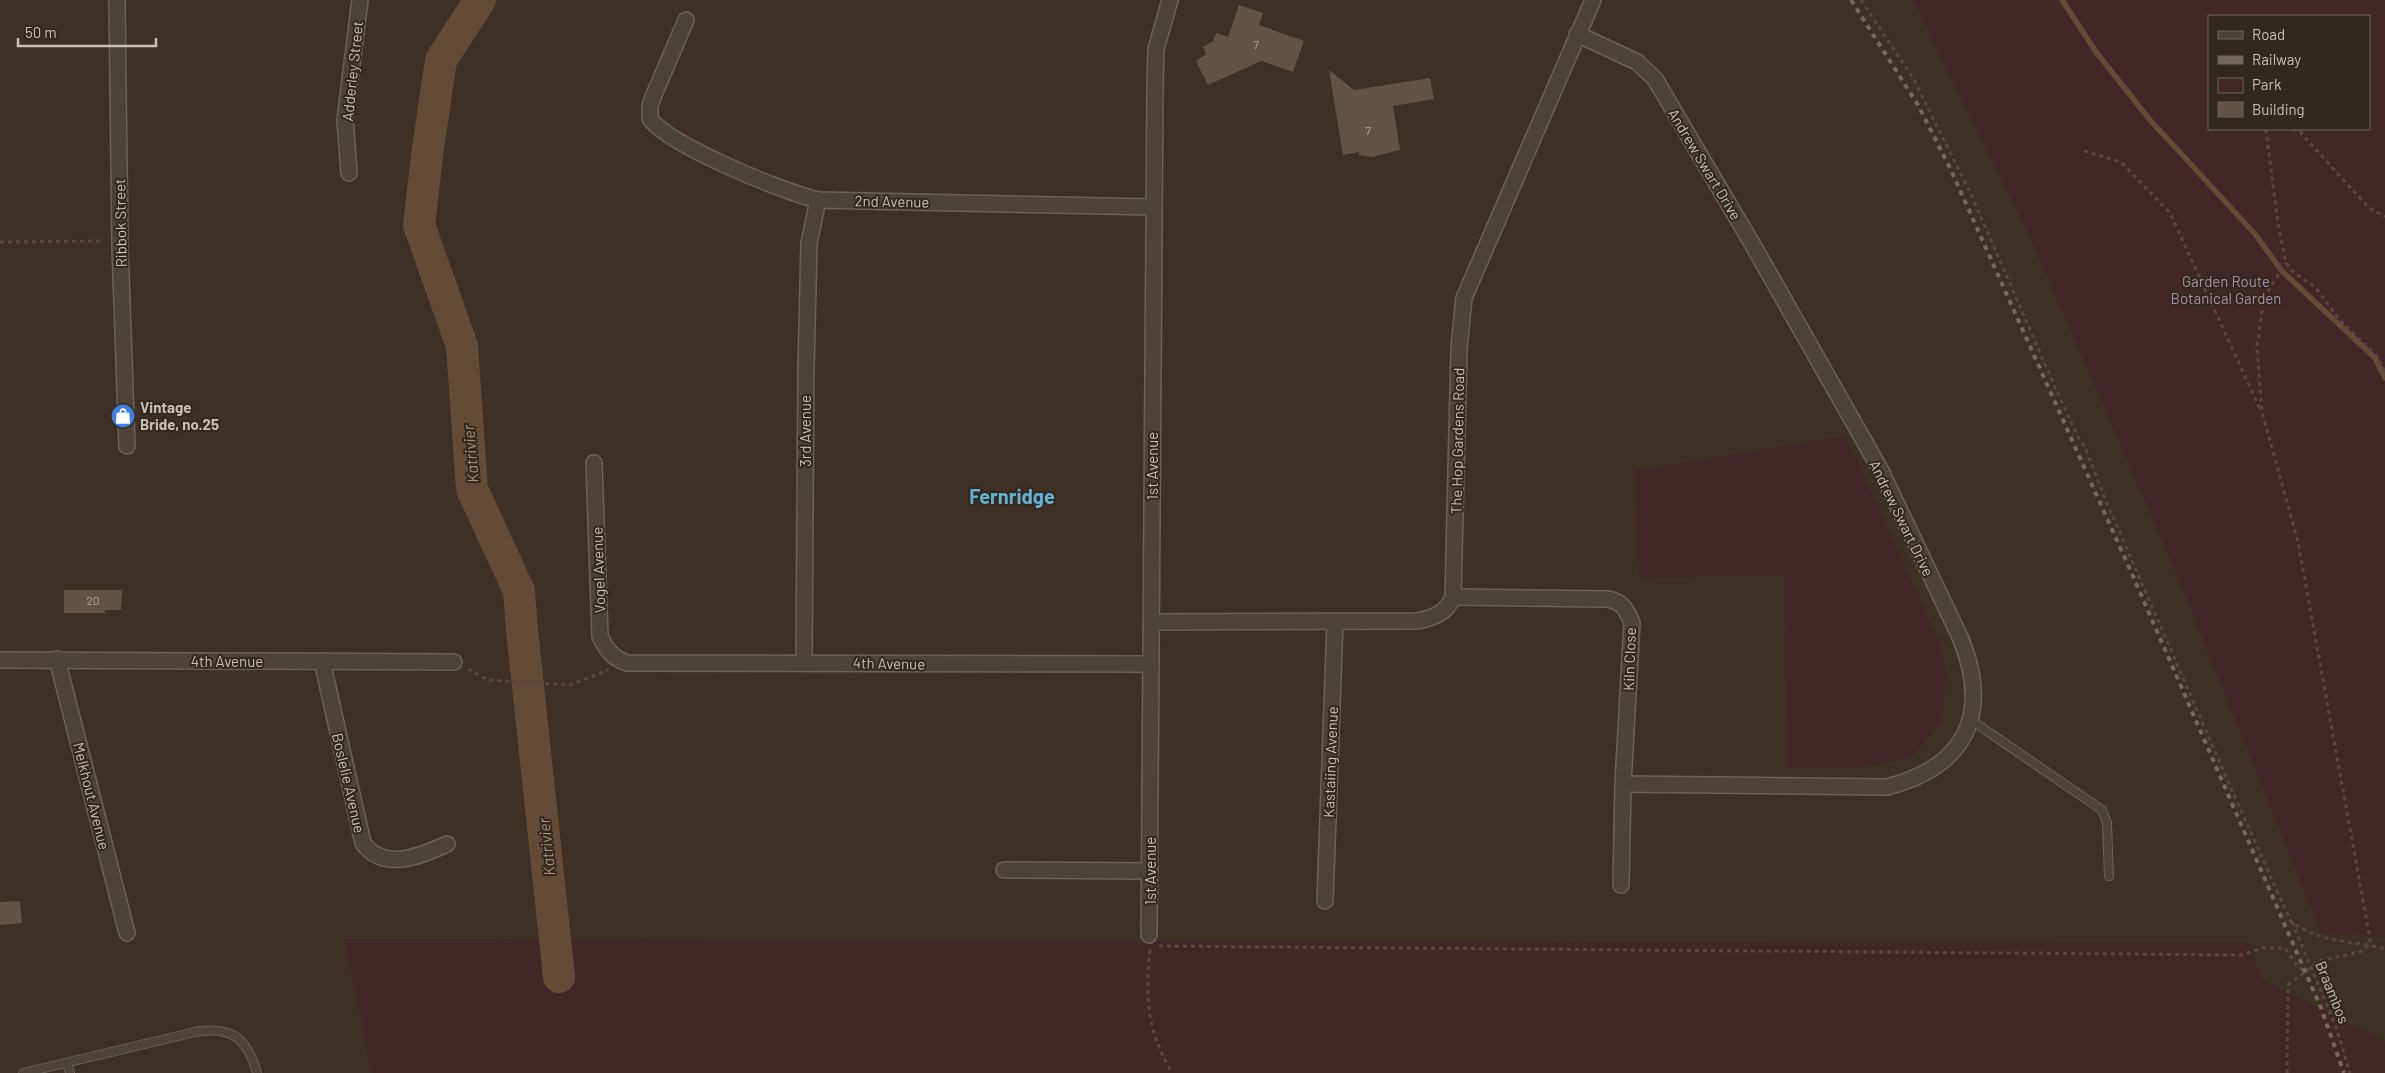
<svg xmlns="http://www.w3.org/2000/svg" width="2385" height="1073" font-family="Barlow,sans-serif">
	<rect width="100%" height="100%" fill="#3e3024"/>
	<g fill="#412728" fill-rule="evenodd">
		<path d="M1913,0H2385V937L2321,933L2177,574L2027,230ZM2209,16H2369V129H2209Z"/>
		<polygon points="1846,436 1939,642 1946,676 1941,722 1912,757 1863,767 1787,767 1784,574 1640,578 1634,471"/>
		<polygon points="344,939 2249,943 2261,979 2384,1042 2385,1040 2385,1073 372,1073"/>
	</g>
	<g fill="none" stroke-linecap="round" stroke-linejoin="round">
		<polyline stroke="#634b36" stroke-width="5.5" points="2062,0 2096,52 2150,120 2255,234 2282,271 2375,358 2385,378"/>
		<polyline stroke="#634b36" stroke-width="32" points="480,0 441,60 428,148 419,225 462,346 472,489 519,591 522,630 559,977"/>
	</g>
	<g fill="#625345">
		<polygon points="1239,5 1263,13 1259,25 1304,41 1293,72 1261,61 1208,85 1196,61 1206,54 1203,47 1213,41 1216,33 1228,37"/>
		<polygon points="1329,70 1354,90 1430,78 1434,99 1393,106 1400,150 1372,157 1359,155 1359,152 1343,155"/>
		<polygon points="64,590 122,590 121,610 105,610 105,613 64,613"/>
		<polygon points="20,901 22,923 0,925 0,902"/>
	</g>
	<g fill="none" stroke-linecap="round" stroke-linejoin="round">
		<defs>
			<g id="lane">
				<polyline points="1971,720 2102,810 2107,823 2109,876"/>
				<polyline points="67,1063 70,1073"/>
				<path d="M23,1073L195,1032C232,1026 247,1038 257,1073"/>
			</g>
			<g id="street">
				<polyline points="117,0 120,247 127,446"/>
				<path d="M686,20L653,97L650,106V119C671,146 783,192 818,200L1153,207"/>
				<path d="M1577,34L1637,62L1655,79L1754,247L1880,469L1960,637C1991,712 1968,766 1887,787L1623,784"/>
				<polyline points="349,173 345,120 360,0"/>
				<path d="M594,463L600,636C606,650 613,658 627,663L1151,664"/>
				<path d="M1453,597L1607,599C1622,601 1627,610 1632,623L1623,784L1621,885"/>
				<path d="M1152,622L1417,621C1433,618 1447,613 1453,597L1459,348L1464,298L1593,0"/>
				<polyline points="57,659 127,933"/>
				<polyline points="0,660 454,662"/>
				<path d="M322,661L363,843C384,872 421,856 447,844"/>
				<polyline points="804,662 806,369 809,243 818,200"/>
				<polyline points="1004,870 1150,871"/>
				<polyline points="1325,901 1335,623"/>
				<polyline points="1149,935 1155,87 1156,49 1170,0"/>
			</g>
		</defs>
		<use href="#lane" stroke="#6c6156" stroke-width="10"/>
		<use href="#street" stroke="#6c6156" stroke-width="18"/>
		<g stroke="#5c4445" stroke-width="3" stroke-dasharray="4 4" stroke-linecap="butt">
			<path d="M1861,0L1913,78L1970,192L2055,387L2078,437L2085,447L2103,494L2230,786L2291,922C2317,939 2339,941 2369,945L2370,939L2298,542L2262,412L2257,347L2264,297L2286,263"/>
			<polyline points="2266,129 2278,224 2286,263 2293,272 2315,287 2340,320 2377,356 2385,372"/>
			<polyline points="2292,129 2300,132 2369,208 2385,217"/>
			<polyline points="2084,151 2121,162 2170,213 2260,409"/>
			<polyline points="0,242 104,241"/>
			<polyline points="468,669 488,680 570,685 608,670"/>
			<polyline points="2292,922 2336,1027 2350,1073"/>
			<polyline points="1159,946 2241,955 2263,948 2285,948 2298,967 2305,971"/>
			<path d="M1150,950C1145,999 1147,1030 1172,1073"/>
			<polyline points="2287,1073 2288,985 2319,961 2360,952 2369,945 2385,949"/>
		</g>
		<use href="#lane" stroke="#4e4338" stroke-width="8"/>
		<use href="#street" stroke="#4e4338" stroke-width="15"/>
		<polyline stroke="#75675a" stroke-width="4" stroke-dasharray="5 5" stroke-linecap="butt" points="1851,0 1918,105 1951,170 2136,583 2321,1008 2344,1073"/>
	</g>
	<defs>
		<symbol id="shop-disc" viewBox="-11 -11 22 22"><circle r="9.5" fill="#3f7fe0" stroke="#33281d"/><path d="M-5-2.5h2.3a2.7 3.5 0 0 1 5.4 0H5L5.5 6h-11ZM-1.5-2.5h3a1.5 2.3 0 0 0-3 0Z" fill="#fff"/></symbol>
	</defs>
	<g fill-rule="evenodd">
		<use href="#shop-disc" x="109" y="402" width="28" height="28"/>
	</g>
	<g text-anchor="middle" dominant-baseline="central" stroke-width="4" stroke-linejoin="round" paint-order="stroke">
		<g font-size="12" fill="#afa498">
			<text x="1256" y="44">7</text>
			<text x="1368" y="130">7</text>
			<text x="93" y="600">20</text>
		</g>
		<g font-size="15" fill="#c9bfb4" stroke="#33281d">
			<text transform="translate(352 71) rotate(-84)">Adderley Street</text>
			<text transform="translate(1705 164) rotate(59)">Andrew Swart Drive</text>
			<text transform="translate(892 201) rotate(1)">2nd Avenue</text>
			<text transform="translate(120 223) rotate(-91)">Ribbok Street</text>
			<text transform="translate(805 431) rotate(-90)">3rd Avenue</text>
			<text transform="translate(1457 441) rotate(-89)">The Hop Gardens Road</text>
			<text transform="translate(1152 466) rotate(-90)">1st Avenue</text>
			<text transform="translate(1902 518) rotate(64)">Andrew Swart Drive</text>
			<text transform="translate(598 570) rotate(-92)">Vogel Avenue</text>
			<text transform="translate(1629 659) rotate(-88)">Kiln Close</text>
			<text x="227" y="661">4th Avenue</text>
			<text transform="translate(889 663) rotate(1)">4th Avenue</text>
			<text transform="translate(1330 762) rotate(-88)">Kastaiing Avenue</text>
			<text transform="translate(349 783) rotate(77)">Boslelie Avenue</text>
			<text transform="translate(92 796) rotate(76)">Melkhout Avenue</text>
			<text transform="translate(1150 871) rotate(-90)">1st Avenue</text>
			<text transform="translate(2333 992) rotate(68)">Braambos</text>
		</g>
		<g font-size="15" fill="#ae89aa" stroke="#33281d">
			<text x="2226" y="281">Garden Route<tspan x="2226" dy="17">Botanical Garden</tspan></text>
		</g>
		<g font-size="15" font-weight="bold" fill="#c9bfb4" stroke="#33281d" text-anchor="start">
			<text x="140" y="407">Vintage<tspan x="140" dy="17">Bride, no.25</tspan></text>
		</g>
		<g font-size="16" font-style="italic" fill="#ac8e74" stroke="#33281d">
			<text transform="translate(470 454) rotate(-95)">Katrivier</text>
			<text transform="translate(546 847) rotate(-96)">Katrivier</text>
		</g>
		<g font-size="20" font-weight="bold" fill="#64b0d5" stroke="#33281d">
			<text x="1012" y="496">Fernridge</text>
		</g>
	</g>
	<rect x="2208" y="15" width="162" height="115" fill="#33281d" stroke="#6f6459"/>
	<rect x="2218" y="31" width="25" height="8" fill="#4e4338" stroke="#6f6459"/>
	<text x="2252" y="40" font-size="15" fill="#c9bfb4">Road</text>
	<rect x="2218" y="56" width="25" height="8" fill="#75675a" stroke="#6f6459"/>
	<text x="2252" y="65" font-size="15" fill="#c9bfb4">Railway</text>
	<rect x="2218" y="78" width="25" height="15" fill="#412728" stroke="#6f6459"/>
	<text x="2252" y="90" font-size="15" fill="#c9bfb4">Park</text>
	<rect x="2218" y="102" width="25" height="15" fill="#625345" stroke="#6f6459"/>
	<text x="2252" y="115" font-size="15" fill="#c9bfb4">Building</text>
	<path d="M18 38v8h138v-8" fill="none" stroke="#c9bfb4" stroke-width="2.5"/>
	<text x="25" y="38" font-size="15" fill="#c9bfb4" stroke="#33281d" stroke-width="4" paint-order="stroke">50 m</text>
</svg>
